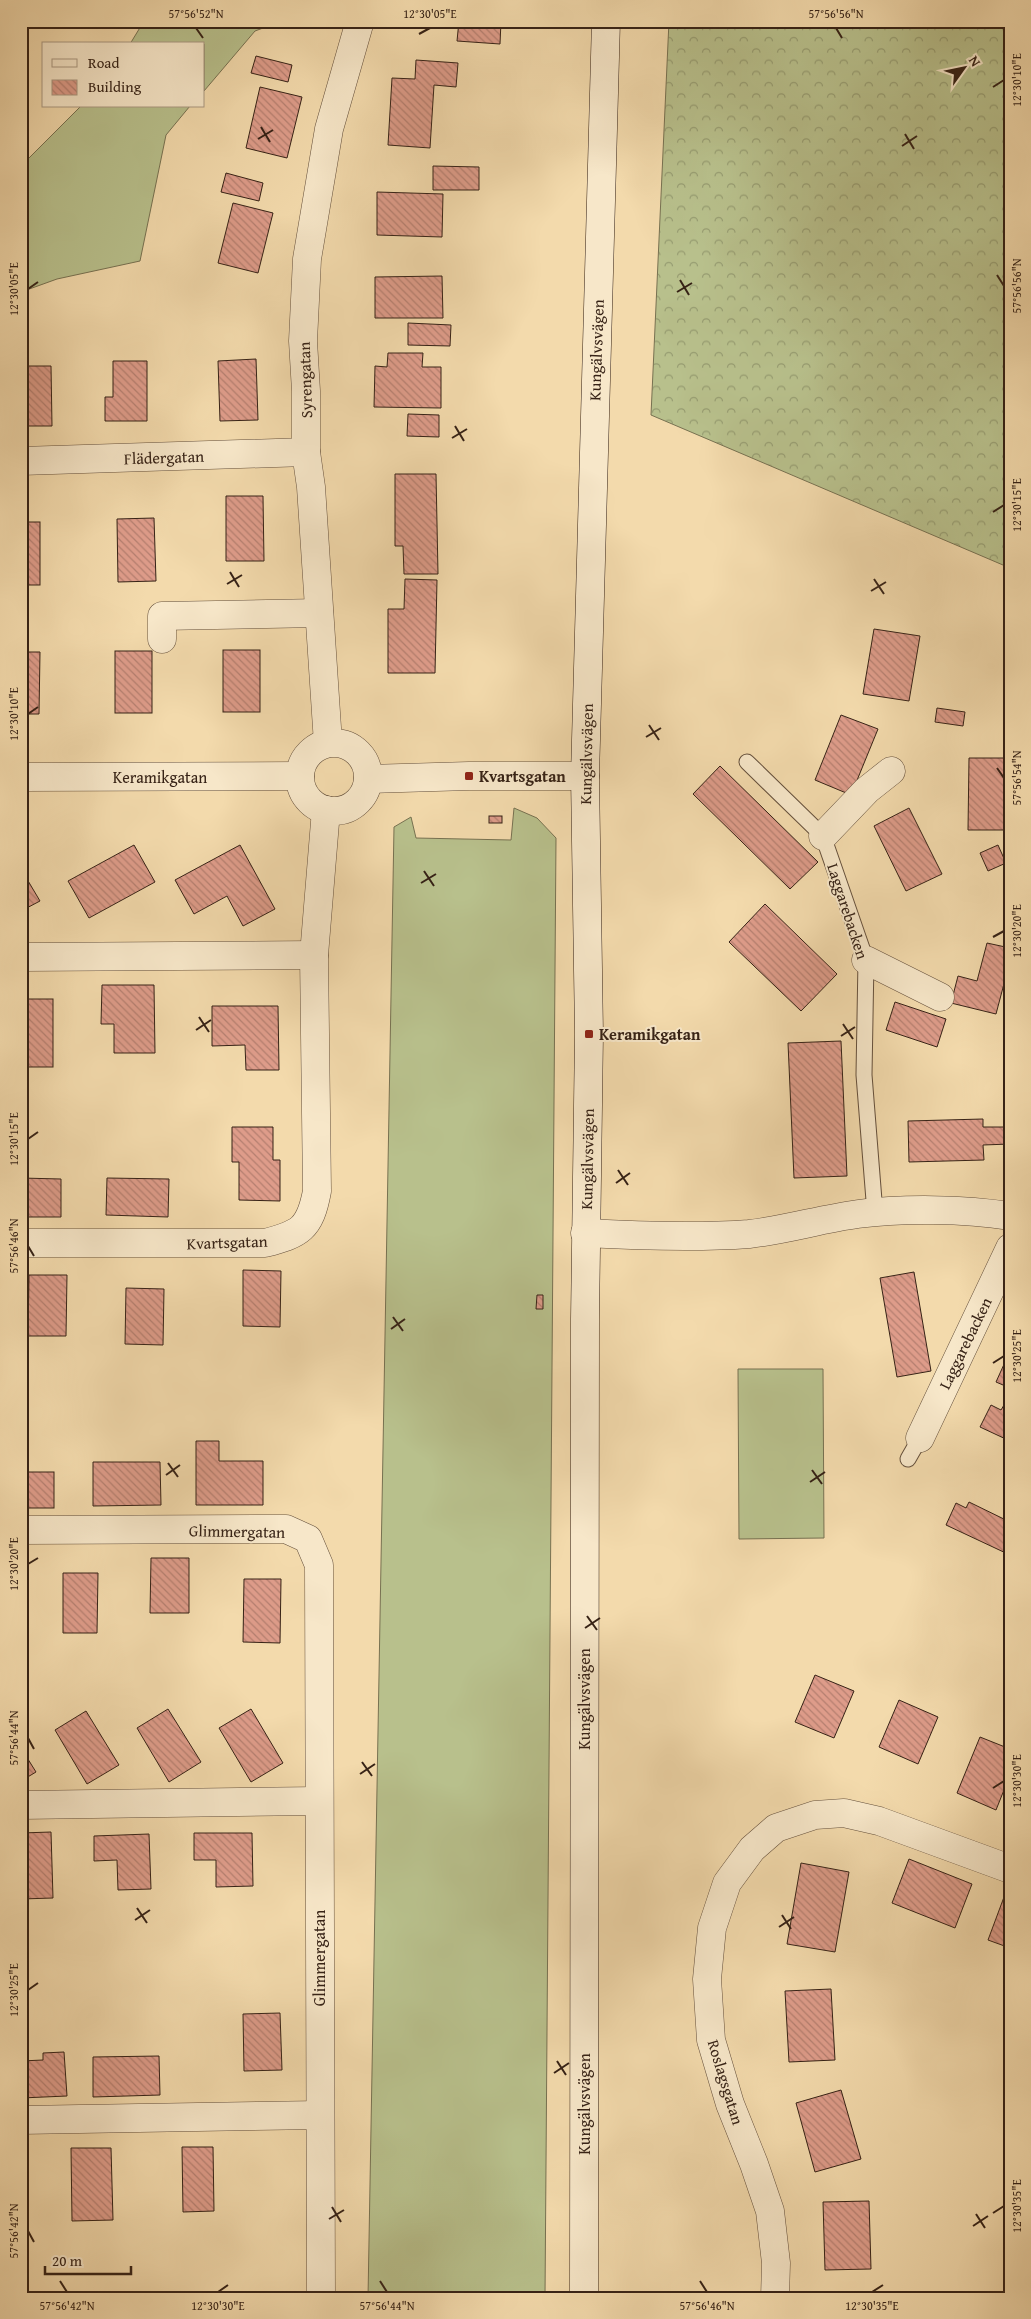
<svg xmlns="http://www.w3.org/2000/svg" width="1031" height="2319" font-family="'Gentium Book Plus',serif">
	<defs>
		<pattern id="forest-crowns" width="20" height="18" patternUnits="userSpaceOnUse" patternTransform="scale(1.25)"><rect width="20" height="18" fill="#b8c08c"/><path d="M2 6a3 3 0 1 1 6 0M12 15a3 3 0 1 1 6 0" fill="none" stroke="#969c71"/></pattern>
		<pattern id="building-back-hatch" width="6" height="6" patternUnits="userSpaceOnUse" patternTransform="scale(1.25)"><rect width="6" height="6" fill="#de9c8a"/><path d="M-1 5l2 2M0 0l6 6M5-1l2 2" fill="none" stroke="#b57f70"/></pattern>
	</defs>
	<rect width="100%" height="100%" fill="#f3daac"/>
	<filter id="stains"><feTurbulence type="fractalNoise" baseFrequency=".004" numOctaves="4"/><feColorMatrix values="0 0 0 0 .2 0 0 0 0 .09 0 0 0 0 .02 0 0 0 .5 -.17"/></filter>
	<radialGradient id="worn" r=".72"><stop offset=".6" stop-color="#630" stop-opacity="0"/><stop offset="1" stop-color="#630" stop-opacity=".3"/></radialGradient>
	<g fill="#b8c08c" stroke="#777151">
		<polygon points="144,21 282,21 255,31 204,91 204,44 130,44"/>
		<polygon points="81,106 190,106 166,135 140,261 57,279 21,292 21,166"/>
		<polygon points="514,808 537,818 556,838 545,2298 368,2298 394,827 411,817 416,838 511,840"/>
		<polygon points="738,1369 823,1369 824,1538 739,1539"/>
	</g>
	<polygon fill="url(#forest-crowns)" stroke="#777151" points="669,21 1010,21 1010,568 651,415"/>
	<g fill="url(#building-back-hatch)" stroke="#362216">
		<polygon points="57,21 69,21 63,27"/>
		<polygon points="459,21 501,21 500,44 457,41"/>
		<polygon points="256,56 292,65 288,82 251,73"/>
		<polygon points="416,60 458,63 456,87 434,85 430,148 388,145 392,78 415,79"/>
		<polygon points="260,87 302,97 287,158 246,148"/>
		<polygon points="433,166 479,167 479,190 433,190"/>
		<polygon points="226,173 263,183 259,201 221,192"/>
		<polygon points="377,192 443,194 442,237 377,235"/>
		<polygon points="233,203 273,213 258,273 218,263"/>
		<polygon points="442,276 443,318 375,318 375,277"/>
		<polygon points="408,323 451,325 450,346 408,345"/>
		<polygon points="388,353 423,353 422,367 441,367 441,408 374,407 375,366 387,367"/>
		<polygon points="256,359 258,420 220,421 218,361"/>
		<polygon points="113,361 147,361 147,421 105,421 105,397 113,397"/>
		<polygon points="21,366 51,366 52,426 21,426"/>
		<polygon points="408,414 439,415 439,437 407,436"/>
		<polygon points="395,474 436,474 438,574 404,574 403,546 395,546"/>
		<polygon points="226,496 263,496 264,561 226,561"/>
		<polygon points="154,518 156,581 118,582 117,519"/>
		<rect x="21" y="522" width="19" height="63"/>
		<polygon points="405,579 437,580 435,673 388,673 388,609 404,609"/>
		<polygon points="874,629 920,636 909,701 863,694"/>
		<rect x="223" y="650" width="37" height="62"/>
		<rect x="115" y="651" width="37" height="62"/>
		<polygon points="21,652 40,652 39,714 21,714"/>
		<polygon points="937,708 965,712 963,726 935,722"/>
		<polygon points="841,715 878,729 851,795 815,780"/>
		<polygon points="969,758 1010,758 1009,830 968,830"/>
		<polygon points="720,766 818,862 790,889 693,794"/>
		<polygon points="909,808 942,874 906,891 874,826"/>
		<rect x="489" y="816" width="13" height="7"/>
		<polygon points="134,845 155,882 89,918 68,881"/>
		<polygon points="240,845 275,909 243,926 227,896 194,914 175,880"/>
		<polygon points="998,845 1006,863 988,871 980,853"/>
		<polygon points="21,869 40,901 21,911"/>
		<polygon points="765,904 837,974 801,1011 729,942"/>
		<polygon points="987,943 1010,948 1010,961 996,1014 951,1003 958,976 977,981"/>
		<polygon points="102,985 154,985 155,1053 114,1053 114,1024 101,1024"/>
		<rect x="21" y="999" width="32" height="68"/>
		<polygon points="895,1002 946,1019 937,1047 886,1030"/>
		<polygon points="212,1006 278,1006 279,1070 246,1070 245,1045 212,1046"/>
		<polygon points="841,1041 847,1176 794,1178 788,1043"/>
		<polygon points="983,1119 983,1127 1009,1127 1010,1144 983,1145 984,1160 909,1162 908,1121"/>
		<polygon points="232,1127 273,1127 273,1160 280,1160 280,1201 239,1200 239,1162 232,1162"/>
		<polygon points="21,1178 61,1179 61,1217 21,1217"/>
		<polygon points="107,1178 169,1179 168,1217 106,1215"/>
		<polygon points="243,1270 281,1271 280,1327 243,1326"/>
		<polygon points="914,1272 931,1371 897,1377 880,1278"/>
		<polygon points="29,1275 67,1275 66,1336 28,1336"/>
		<polygon points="126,1288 164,1289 163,1345 125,1344"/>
		<polygon points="537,1295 543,1295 543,1309 536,1309"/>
		<polygon points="1010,1351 1010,1388 996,1382"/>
		<polygon points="991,1405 1001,1410 1004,1405 1010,1408 1010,1441 980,1427"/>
		<polygon points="196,1441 219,1441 219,1461 263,1461 263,1505 196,1505"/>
		<polygon points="93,1462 160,1462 161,1505 93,1506"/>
		<rect x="21" y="1472" width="33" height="36"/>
		<polygon points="969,1502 1010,1522 1010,1555 946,1525 956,1503 966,1508"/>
		<polygon points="151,1558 189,1558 189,1613 150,1613"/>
		<polygon points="63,1573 98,1573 97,1633 63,1633"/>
		<polygon points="244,1579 281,1579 280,1643 243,1642"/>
		<polygon points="815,1675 854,1691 834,1738 795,1722"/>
		<polygon points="899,1700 938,1717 918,1764 879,1747"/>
		<polygon points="168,1709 201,1762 169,1782 137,1728"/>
		<polygon points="251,1709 283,1763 251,1782 219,1728"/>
		<polygon points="86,1711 119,1765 87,1784 55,1730"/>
		<polygon points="980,1737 1010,1749 1010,1775 996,1810 957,1793"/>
		<polygon points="21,1748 36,1772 21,1781"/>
		<polygon points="51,1832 53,1898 21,1899 21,1833"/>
		<polygon points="194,1833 252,1833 253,1886 216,1887 216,1860 194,1860"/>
		<polygon points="149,1834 151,1889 118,1890 117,1860 94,1861 94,1836"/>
		<polygon points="909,1859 972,1884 955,1928 892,1903"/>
		<polygon points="801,1863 849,1872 835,1952 787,1944"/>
		<polygon points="1004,1897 1010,1899 1010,1948 988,1940"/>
		<polygon points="831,1989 835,2060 789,2062 785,1991"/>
		<polygon points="280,2013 282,2070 244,2071 243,2014"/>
		<polygon points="64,2052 67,2096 21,2098 21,2061 43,2060 43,2053"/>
		<polygon points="159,2056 160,2095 93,2097 93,2057"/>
		<polygon points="841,2090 861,2159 815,2172 796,2103"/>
		<polygon points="182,2147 213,2147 214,2211 183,2212"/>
		<polygon points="71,2148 111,2148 113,2220 72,2221"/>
		<polygon points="869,2201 871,2269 825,2270 823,2202"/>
	</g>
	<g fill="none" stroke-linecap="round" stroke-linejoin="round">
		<defs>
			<g id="lane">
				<polyline points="747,762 823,836 866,960 864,1075 875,1213"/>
				<polyline points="908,1459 920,1438"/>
			</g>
			<g id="street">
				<polyline points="21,461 306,452"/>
				<polyline points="162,639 162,616 319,613"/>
				<circle cx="334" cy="777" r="34"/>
				<polyline points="328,743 311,487 306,452 306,391 303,341 307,259 329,129 360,21"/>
				<polyline points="21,777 300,776"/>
				<polyline points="368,779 469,776 585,776"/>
				<polyline points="823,836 867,790 891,771"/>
				<polyline points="21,957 314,955"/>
				<polyline points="866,960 940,997"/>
				<path d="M585,1233C640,1236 694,1238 749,1234C786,1230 821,1219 858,1214C903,1208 965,1209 1010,1216"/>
				<path d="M21,1243H265C300,1234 310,1229 317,1191L314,955L326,810"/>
				<polyline points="920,1438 1010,1248"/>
				<polyline points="21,1530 286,1529 308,1539 319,1565 321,2298"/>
				<polyline points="21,1805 319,1801"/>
				<polyline points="21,2120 320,2115"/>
				<polyline points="775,2298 776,2263 770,2211 754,2164 730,2104 711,2040 707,1979 712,1928 727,1883 752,1849 776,1828 815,1815 844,1813 879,1821 1010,1869"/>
			</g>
			<polyline id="secondary" points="584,2298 585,1319 589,1034 585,776 606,21"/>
		</defs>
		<use href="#lane" stroke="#65503c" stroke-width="17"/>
		<use href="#street" stroke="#65503c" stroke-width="29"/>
		<use href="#secondary" stroke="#362216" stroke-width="29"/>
		<use href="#lane" stroke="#f7e7c9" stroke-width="15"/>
		<use href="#street" stroke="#f7e7c9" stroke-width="28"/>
		<use href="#secondary" stroke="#f7e7c9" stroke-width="28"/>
	</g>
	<path fill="none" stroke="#362216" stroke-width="2" d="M196,28L203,38M836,28L842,38M419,34L430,28M993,87L1004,80M261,127L270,142M905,134L914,149M258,139L273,130M902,146L917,136M997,275L1004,286M680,280L689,295M28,289L38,282M677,292L692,283M455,426L464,441M452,438L467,429M993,512L1004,505M230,572L239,587M874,579L884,594M227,584L242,575M871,591L886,582M28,714L38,707M649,725L659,740M646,737L661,728M997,768L1004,778M424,871L434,886M421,883L436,874M993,937L1004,931M199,1017L209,1032M843,1024L853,1039M196,1030L211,1020M841,1036L855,1027M28,1139L38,1132M618,1170L628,1185M616,1183L630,1173M28,1246L34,1256M393,1317L403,1331M391,1329L405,1319M993,1363L1004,1356M168,1463L178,1477M812,1470L822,1484M166,1475L180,1465M810,1482L825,1472M28,1564L38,1558M587,1616L597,1630M585,1628L600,1618M28,1738L34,1749M362,1762L372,1776M360,1774L375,1764M993,1788L1004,1781M137,1908L147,1923M782,1915L791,1929M135,1920L150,1910M779,1927L794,1917M28,1990L38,1983M557,2061L566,2075M554,2073L569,2063M332,2207L341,2222M993,2213L1004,2206M976,2214L985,2228M329,2219L344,2210M973,2226L988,2216M28,2231L34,2242M60,2281L67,2292M380,2281L387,2292M700,2281L707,2292M218,2292L228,2285M872,2292L883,2285"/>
	<g fill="#8f2418" stroke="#f7e7c9" stroke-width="2">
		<rect x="464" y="771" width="10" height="10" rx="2.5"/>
		<rect x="584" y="1029" width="10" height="10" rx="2.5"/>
	</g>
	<g text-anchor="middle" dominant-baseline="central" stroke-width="4" stroke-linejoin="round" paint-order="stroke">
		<g font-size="16" fill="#362216" stroke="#f7e7c9">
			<text transform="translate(596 350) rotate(-88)">Kungälvsvägen</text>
			<text transform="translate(305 380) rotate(-92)">Syrengatan</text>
			<text transform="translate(164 457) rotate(-2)">Flädergatan</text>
			<text transform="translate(586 754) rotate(-89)">Kungälvsvägen</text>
			<text x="160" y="777">Keramikgatan</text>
			<text transform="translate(848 911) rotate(72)">Laggarebacken</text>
			<text transform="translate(587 1159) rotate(-89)">Kungälvsvägen</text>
			<text transform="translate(227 1242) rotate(-2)">Kvartsgatan</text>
			<text transform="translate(965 1343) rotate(-64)">Laggarebacken</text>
			<text transform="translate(237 1531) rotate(1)">Glimmergatan</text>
			<text transform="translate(584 1699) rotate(-90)">Kungälvsvägen</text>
			<text transform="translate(319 1958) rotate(-90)">Glimmergatan</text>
			<text transform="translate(726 2082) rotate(73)">Roslagsgatan</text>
			<text transform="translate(584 2104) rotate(-90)">Kungälvsvägen</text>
		</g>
		<g font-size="16" font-weight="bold" fill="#362216" stroke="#f7e7c9" text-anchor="start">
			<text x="479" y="776">Kvartsgatan</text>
			<text x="599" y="1034">Keramikgatan</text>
		</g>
	</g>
	<rect width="1031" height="2319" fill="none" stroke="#f3daac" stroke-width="55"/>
	<rect x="42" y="42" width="162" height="65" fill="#f7e7c9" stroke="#aa9881"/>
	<rect x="52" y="59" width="25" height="8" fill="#f7e7c9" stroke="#aa9881"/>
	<text x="88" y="68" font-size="15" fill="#362216">Road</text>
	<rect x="52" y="80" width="25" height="15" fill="url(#building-back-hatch)" stroke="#aa9881"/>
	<text x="88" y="92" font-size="15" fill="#362216">Building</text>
	<g transform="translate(964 68) rotate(57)" stroke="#f7e7c9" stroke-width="4" paint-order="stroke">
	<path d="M0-4L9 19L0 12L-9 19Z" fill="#362216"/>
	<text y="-8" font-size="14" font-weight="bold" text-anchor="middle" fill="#362216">N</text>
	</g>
	<path d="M45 2266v8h86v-8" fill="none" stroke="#362216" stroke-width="2.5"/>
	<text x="52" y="2266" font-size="15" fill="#362216" stroke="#f7e7c9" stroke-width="4" paint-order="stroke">20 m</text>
	<rect x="28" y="28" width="976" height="2264" fill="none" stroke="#362216" stroke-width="2"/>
	<g font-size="12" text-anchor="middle" fill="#362216">
		<text x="196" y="18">57°56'52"N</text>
		<text x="430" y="18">12°30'05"E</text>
		<text x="836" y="18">57°56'56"N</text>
		<text transform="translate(1017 80) rotate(-90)" y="4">12°30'10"E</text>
		<text transform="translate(1017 286) rotate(-90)" y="4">57°56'56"N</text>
		<text transform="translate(14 289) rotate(-90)" y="4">12°30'05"E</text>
		<text transform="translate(1017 505) rotate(-90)" y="4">12°30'15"E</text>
		<text transform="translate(14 714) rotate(-90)" y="4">12°30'10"E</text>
		<text transform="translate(1017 778) rotate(-90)" y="4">57°56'54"N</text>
		<text transform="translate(1017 931) rotate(-90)" y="4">12°30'20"E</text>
		<text transform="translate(14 1139) rotate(-90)" y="4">12°30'15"E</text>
		<text transform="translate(14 1246) rotate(-90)" y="4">57°56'46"N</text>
		<text transform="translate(1017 1356) rotate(-90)" y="4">12°30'25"E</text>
		<text transform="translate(14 1564) rotate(-90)" y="4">12°30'20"E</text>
		<text transform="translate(14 1738) rotate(-90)" y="4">57°56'44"N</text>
		<text transform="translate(1017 1781) rotate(-90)" y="4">12°30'30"E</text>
		<text transform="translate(14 1990) rotate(-90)" y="4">12°30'25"E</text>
		<text transform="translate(1017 2206) rotate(-90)" y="4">12°30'35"E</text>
		<text transform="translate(14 2231) rotate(-90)" y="4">57°56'42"N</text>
		<text x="67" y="2310">57°56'42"N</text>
		<text x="218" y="2310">12°30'30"E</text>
		<text x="387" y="2310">57°56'44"N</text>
		<text x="707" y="2310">57°56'46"N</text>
		<text x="872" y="2310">12°30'35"E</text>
	</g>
	<rect width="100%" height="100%" filter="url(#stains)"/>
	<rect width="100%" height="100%" fill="url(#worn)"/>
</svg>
